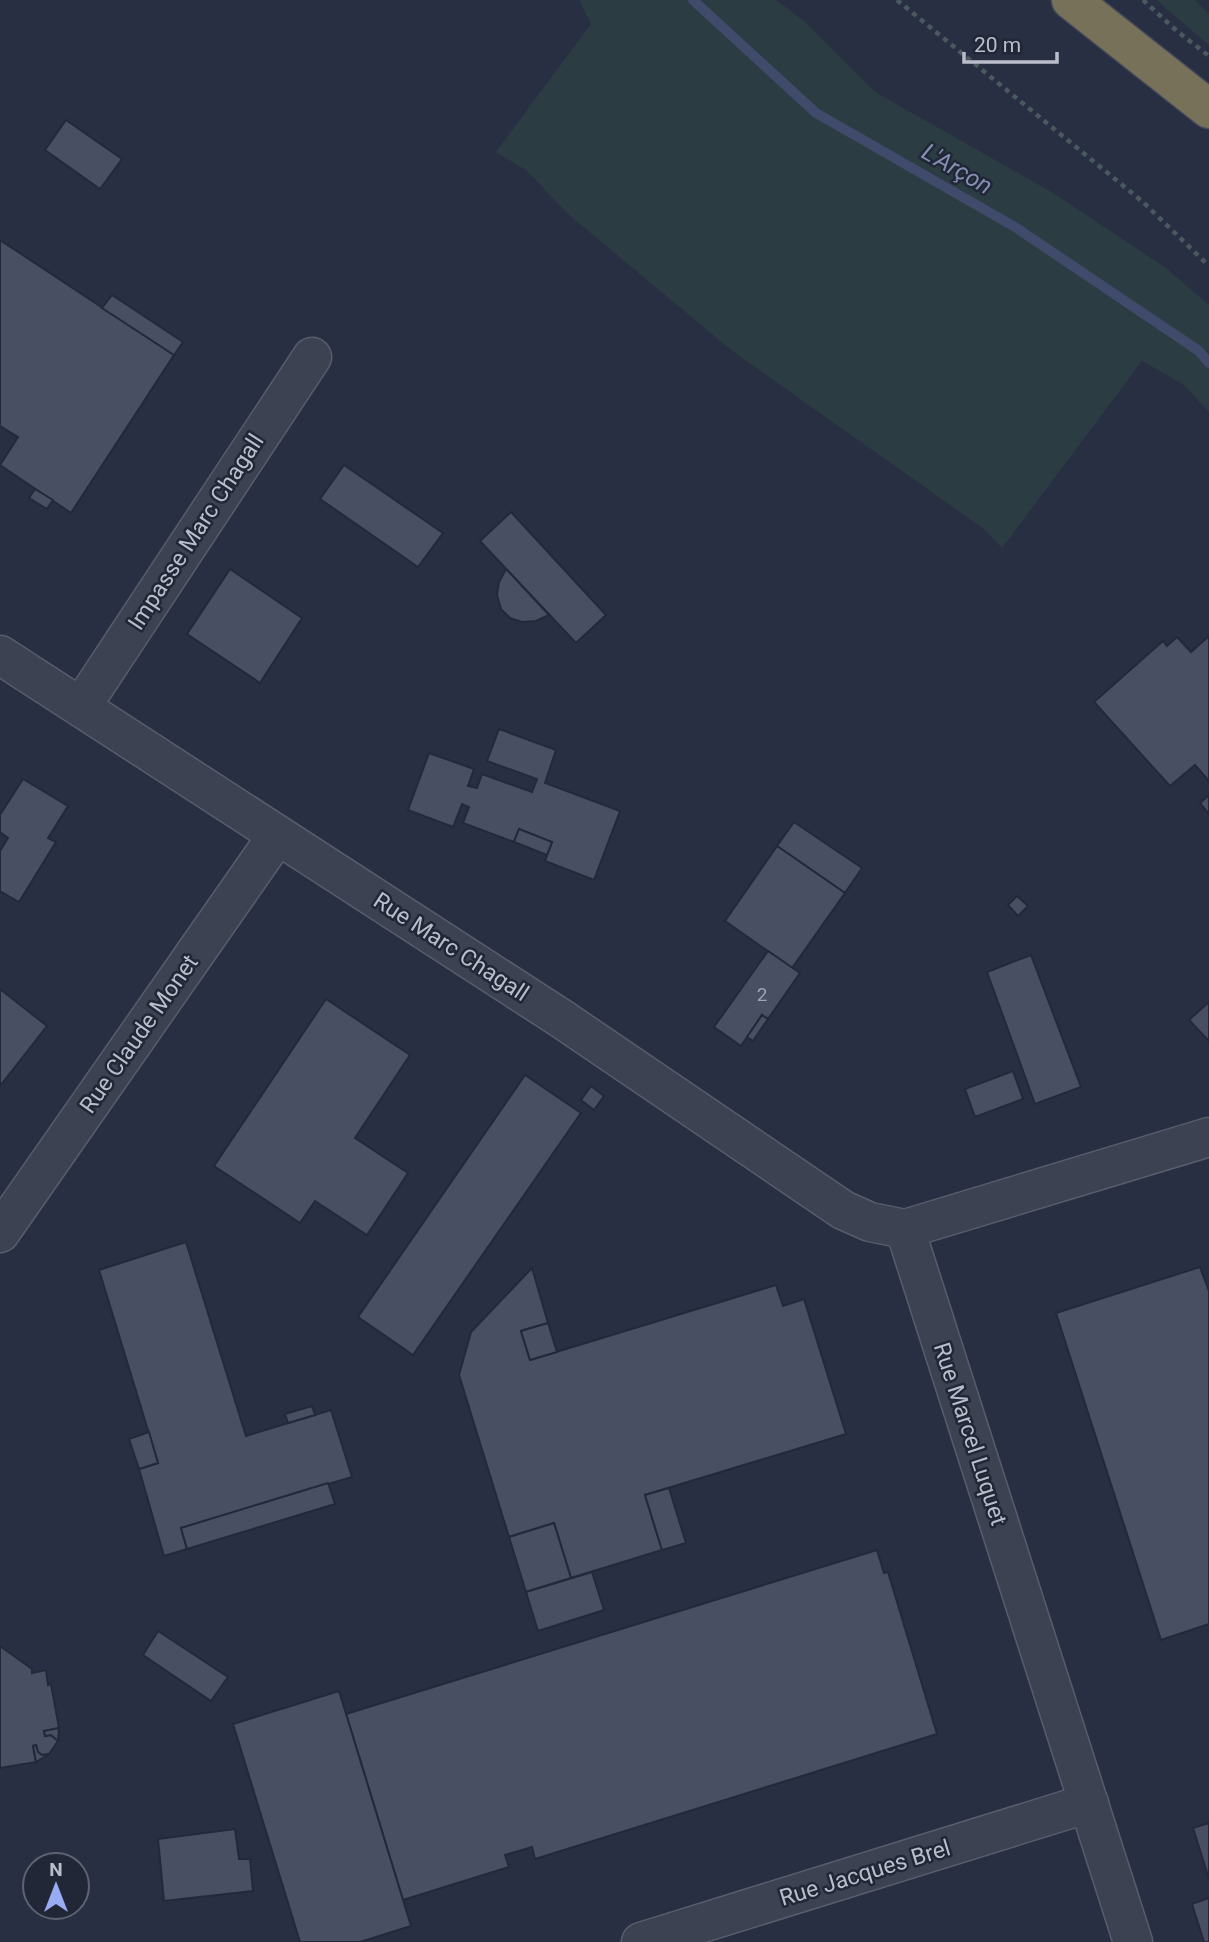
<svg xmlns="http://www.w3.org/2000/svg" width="1209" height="1942" font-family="Roboto,sans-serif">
	<rect width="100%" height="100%" fill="#292f42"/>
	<g fill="#2b3c43">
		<polygon points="579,0 776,0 804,21 875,92 1050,191 1166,268 1209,305 1209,412 1184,385 1142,361 1002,548 984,529 731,350 568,214 527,171 496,152 591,24"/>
		<polygon points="1156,0 1195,0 1209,14 1209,45"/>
	</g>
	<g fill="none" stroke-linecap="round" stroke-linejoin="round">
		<polyline stroke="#404a6a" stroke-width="10" points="693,0 816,113 1015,227 1199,351 1209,363"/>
	</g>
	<g fill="#484f63" stroke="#232939" stroke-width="2">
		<polygon points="66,120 122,159 100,189 45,150"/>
		<polygon points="0,240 174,355 71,513 0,465 18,437 0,426"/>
		<polygon points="112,295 183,342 174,355 102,308"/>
		<polygon points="344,465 443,533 418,567 320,499"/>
		<polygon points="35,489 53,500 47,509 29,498"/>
		<polygon points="511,512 606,615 576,643 480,541"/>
		<polygon points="230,569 302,618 260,683 187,634"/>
		<polygon points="506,569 549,615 536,621 522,622 510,618 501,609 497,595 499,582"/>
		<polygon points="1209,636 1209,781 1195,765 1170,786 1094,702 1163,641 1167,646 1177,637 1191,652"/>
		<polygon points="499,729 556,750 545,783 620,811 594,880 545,861 552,842 519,829 514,842 463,823 469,807 462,804 453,827 408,810 429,753 474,769 468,786 477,788 482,774 532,792 537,779 487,761"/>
		<polygon points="23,779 68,806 48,838 56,842 19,902 0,891 0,851 8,838 0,832 0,815"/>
		<polygon points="1209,795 1209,814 1200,803"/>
		<polygon points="794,822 862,868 845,893 777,846"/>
		<polygon points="519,829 552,842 547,855 514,842"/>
		<polygon points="777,846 845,893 792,968 725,921"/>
		<polygon points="1017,896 1028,906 1018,916 1008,905"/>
		<polygon points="768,951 800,973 768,1019 762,1015 741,1046 714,1027"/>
		<polygon points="1031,955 1081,1087 1035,1104 987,972"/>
		<polygon points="0,989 47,1026 0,1086"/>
		<polygon points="326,999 410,1055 355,1138 408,1173 367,1235 315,1201 300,1223 214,1166"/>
		<polygon points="1209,1002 1209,1041 1189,1020"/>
		<polygon points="762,1015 768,1019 753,1041 747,1037"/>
		<polygon points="1013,1071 1023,1099 975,1117 965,1089"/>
		<polygon points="525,1075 581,1113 413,1355 358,1317"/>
		<polygon points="591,1086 604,1096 594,1110 581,1100"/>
		<polygon points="186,1242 246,1436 331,1410 352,1477 181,1528 187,1549 164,1556 139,1469 158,1463 99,1270"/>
		<polygon points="1200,1267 1209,1291 1209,1624 1161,1640 1056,1313"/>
		<polygon points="532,1268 548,1323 521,1331 530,1360 776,1285 783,1306 804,1299 846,1434 645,1495 662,1550 571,1578 554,1523 509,1537 459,1375 471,1332"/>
		<polygon points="548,1323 557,1352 530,1360 521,1331"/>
		<polygon points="312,1406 315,1415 288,1423 285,1414"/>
		<polygon points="149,1432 158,1463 139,1469 129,1439"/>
		<polygon points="328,1483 335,1504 187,1549 181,1528"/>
		<polygon points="669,1488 686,1543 662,1550 645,1495"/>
		<polygon points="554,1523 571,1578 526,1592 509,1537"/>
		<polygon points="877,1550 884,1573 888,1572 937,1734 535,1859 532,1847 505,1855 509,1867 403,1900 346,1714"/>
		<polygon points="592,1572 604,1610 538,1631 526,1592"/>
		<polygon points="158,1631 228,1677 211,1701 143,1655"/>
		<polygon points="0,1646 32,1669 32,1673 46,1670 48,1685 51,1684 59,1728 44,1731 45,1736 51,1735 58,1741 49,1754 42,1755 38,1752 36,1745 33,1746 36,1762 0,1768"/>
		<polygon points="339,1691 411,1926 360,1942 300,1942 233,1724"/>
		<polygon points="59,1728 58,1741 51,1735 45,1736 44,1731"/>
		<polygon points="36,1745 38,1752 42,1755 49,1754 36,1762 33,1746"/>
		<polygon points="1209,1823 1209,1879 1193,1828"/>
		<polygon points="235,1829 239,1859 250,1859 253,1891 164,1901 158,1839"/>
		<polygon points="1209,1898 1209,1942 1204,1942 1192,1904"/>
	</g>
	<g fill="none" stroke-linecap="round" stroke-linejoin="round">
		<defs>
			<g id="minor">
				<polyline points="0,655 562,1019 843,1210 870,1222 905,1229 1209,1137"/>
				<polyline points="81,707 312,357"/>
				<polyline points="905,1229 1133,1942"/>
				<polyline points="0,1233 277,836"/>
				<polyline points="641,1942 1089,1803"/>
			</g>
			<polyline id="highway" points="1071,0 1209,109"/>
		</defs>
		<use href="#minor" stroke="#585d6c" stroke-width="41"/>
		<use href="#highway" stroke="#444a59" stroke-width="41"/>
		<g stroke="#49595f" stroke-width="4.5" stroke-dasharray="5 5" stroke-linecap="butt">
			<polyline points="897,0 1143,202 1209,266"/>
			<polyline points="1143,0 1178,32 1209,56"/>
		</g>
		<use href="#minor" stroke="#3d4252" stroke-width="38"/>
		<use href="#highway" stroke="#77715a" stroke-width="38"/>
	</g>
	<g text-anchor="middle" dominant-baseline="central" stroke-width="5" stroke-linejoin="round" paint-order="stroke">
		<g font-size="19" fill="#9ea2b1">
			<text x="762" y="994">2</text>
		</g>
		<g font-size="23" fill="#babecb" stroke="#212737">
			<text transform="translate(196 532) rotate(-57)">Impasse Marc Chagall</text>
			<text transform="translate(451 947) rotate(33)">Rue Marc Chagall</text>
			<text transform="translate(139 1034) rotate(-55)">Rue Claude Monet</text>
			<text transform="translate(970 1434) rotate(72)">Rue Marcel Luquet</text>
			<text transform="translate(865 1873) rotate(-17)">Rue Jacques Brel</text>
		</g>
		<g font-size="24" font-style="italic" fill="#848fb1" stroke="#212737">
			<text transform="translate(957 169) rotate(30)">L'Arçon</text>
		</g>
	</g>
	<g transform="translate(56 1886)"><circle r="33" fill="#212737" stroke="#5e6372" stroke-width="2"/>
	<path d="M0-5L12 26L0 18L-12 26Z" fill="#98acf3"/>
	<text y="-10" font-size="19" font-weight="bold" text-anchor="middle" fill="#babecb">N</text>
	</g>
	<path d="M964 52v10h93v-10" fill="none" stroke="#babecb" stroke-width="3.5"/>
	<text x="974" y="52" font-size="21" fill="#babecb" stroke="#212737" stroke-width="5" paint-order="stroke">20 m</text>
</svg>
